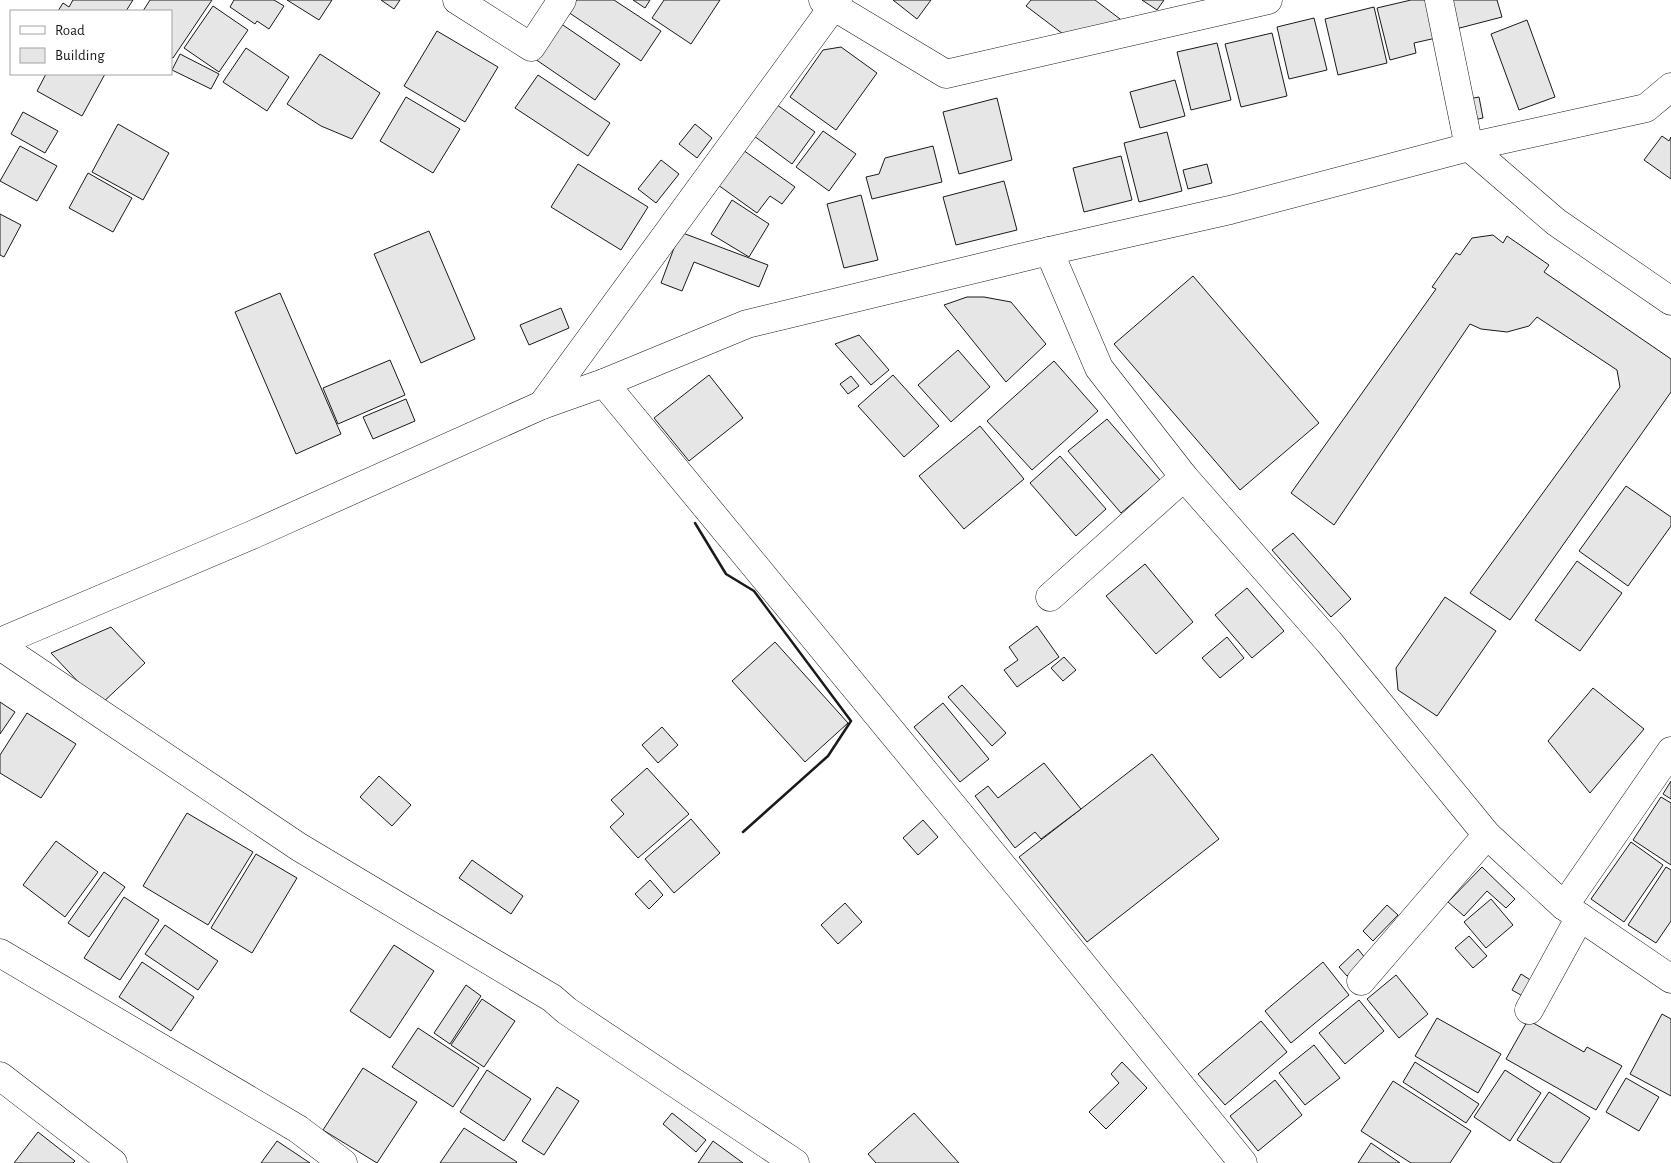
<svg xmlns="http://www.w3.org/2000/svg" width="1671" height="1163" font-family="'Alegreya Sans',sans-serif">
	<rect width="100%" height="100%" fill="#fff"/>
	<g fill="#e6e6e6" stroke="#1a1a1a">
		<polygon points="73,0 133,0 126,11 58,11 63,3 69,7"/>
		<polygon points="150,0 212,0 173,58 171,57 171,11 143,11"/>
		<polygon points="234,0 274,0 284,6 269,29 257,21 255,24 230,7"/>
		<polygon points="287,0 332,0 319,20"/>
		<polygon points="381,0 400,0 394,9"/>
		<polygon points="576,0 614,0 661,31 641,61 568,12"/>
		<polygon points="633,0 650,0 645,8"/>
		<polygon points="664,0 720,0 691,44 652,18"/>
		<polygon points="893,0 931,0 917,19"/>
		<polygon points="1031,0 1095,0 1128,25 1063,34 1026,6"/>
		<polygon points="1142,0 1164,0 1157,10"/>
		<polygon points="1411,0 1426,0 1436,38 1414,43 1416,53 1390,60 1377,8"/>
		<polygon points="1443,0 1497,0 1502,17 1452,30"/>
		<polygon points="213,6 248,30 219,72 184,48"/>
		<polygon points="1374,7 1387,63 1338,75 1325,19"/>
		<polygon points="1314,18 1327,70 1289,79 1277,27"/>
		<polygon points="1527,20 1555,97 1519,110 1491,34"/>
		<polygon points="560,23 620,64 595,100 535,59"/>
		<polygon points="437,31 498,67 465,122 404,86"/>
		<polygon points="1272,33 1287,96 1241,107 1225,44"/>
		<polygon points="1217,43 1231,100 1191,110 1177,52"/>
		<polygon points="841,47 877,73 836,130 790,97 823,50"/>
		<polygon points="246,48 289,77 267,111 223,82"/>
		<polygon points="180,54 219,74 211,89 172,70"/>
		<polygon points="320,54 380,93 352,139 321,126 287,104"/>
		<polygon points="46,74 105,74 82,116 37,91"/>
		<polygon points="538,75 610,123 588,156 515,108"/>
		<polygon points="1175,80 1185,116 1140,128 1130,92"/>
		<polygon points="406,97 460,129 433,173 380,141"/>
		<polygon points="1479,97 1483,118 1469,121 1464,100"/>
		<polygon points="997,98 1012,160 959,174 943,112"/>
		<polygon points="773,102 815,132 792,164 750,133"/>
		<polygon points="23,112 58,131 45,153 11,134"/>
		<polygon points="118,124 169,153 143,200 92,172"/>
		<polygon points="695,124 712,138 697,158 679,144"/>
		<polygon points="823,131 856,154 829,191 796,167"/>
		<polygon points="1167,132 1182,191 1139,202 1124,143"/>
		<polygon points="1662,136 1669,141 1671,137 1671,179 1644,160"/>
		<polygon points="20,146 57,166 37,201 0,181"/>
		<polygon points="933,146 942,182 872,199 866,177 879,174 885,158"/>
		<polygon points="743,150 795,187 782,204 770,196 757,213 718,185"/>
		<polygon points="1121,156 1132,200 1084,212 1073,168"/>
		<polygon points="661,160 679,174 656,203 638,189"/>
		<polygon points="578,164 648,207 621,250 551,207"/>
		<polygon points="1207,164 1212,183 1188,189 1183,170"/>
		<polygon points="88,173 132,198 113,232 69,208"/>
		<polygon points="1004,181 1017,230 956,245 943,197"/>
		<polygon points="861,195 878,260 844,268 827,204"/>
		<polygon points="732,200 769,224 749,257 711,234"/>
		<polygon points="0,214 21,225 4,257 0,255"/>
		<polygon points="429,231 475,339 421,363 374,254"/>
		<polygon points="680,232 768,265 759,287 694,262 682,291 661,283"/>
		<polygon points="1493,235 1503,243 1507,236 1549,265 1544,272 1671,359 1671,392 1510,620 1470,593 1620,387 1617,370 1537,317 1529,326 1507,332 1481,329 1470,324 1334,525 1291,493 1436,289 1432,287 1456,253 1460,255 1472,238"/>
		<polygon points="1193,276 1319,423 1240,490 1114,344"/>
		<polygon points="280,293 341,434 296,454 235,312"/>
		<polygon points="967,297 984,297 1011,302 1046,344 1006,382 944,305"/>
		<polygon points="561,308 569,328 529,345 520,325"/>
		<polygon points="859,335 889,370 871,385 835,344"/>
		<polygon points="958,350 990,387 951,422 918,385"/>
		<polygon points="390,360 405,395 338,424 323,388"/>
		<polygon points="1054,361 1098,411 1032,470 987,421"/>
		<polygon points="709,375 743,418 689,461 654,418"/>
		<polygon points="893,375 939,426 904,457 858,406"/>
		<polygon points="851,376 859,386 848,394 840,384"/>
		<polygon points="406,399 415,421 373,439 363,417"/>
		<polygon points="1107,419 1160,480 1121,513 1068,451"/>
		<polygon points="980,426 1024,479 964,529 919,476"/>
		<polygon points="1060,456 1106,509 1076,536 1030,483"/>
		<polygon points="1626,486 1671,517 1671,526 1628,586 1579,551"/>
		<polygon points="1293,533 1351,599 1331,617 1272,550"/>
		<polygon points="1577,561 1622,593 1580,651 1535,620"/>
		<polygon points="1145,564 1193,622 1156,654 1106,596"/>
		<polygon points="1247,588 1284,631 1252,658 1215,615"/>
		<polygon points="1445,597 1496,631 1437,716 1398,690 1396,668"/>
		<polygon points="1037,626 1059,657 1017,687 1004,670 1018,660 1009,647"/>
		<polygon points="111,627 145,663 100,705 51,653"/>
		<polygon points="1227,637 1244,658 1220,678 1202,658"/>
		<polygon points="775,642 848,723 805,762 732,681"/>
		<polygon points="1064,657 1076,670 1063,681 1051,668"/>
		<polygon points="962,685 1006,733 992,746 948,697"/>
		<polygon points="1593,688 1644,729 1590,793 1548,741"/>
		<polygon points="0,702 15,712 0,734"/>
		<polygon points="943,703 989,759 960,782 914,727"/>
		<polygon points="27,713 76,744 41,798 0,773 0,755"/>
		<polygon points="662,727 678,745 658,763 642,745"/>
		<polygon points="1152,754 1219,839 1087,942 1019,857"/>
		<polygon points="1044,763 1081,809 1041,839 1035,832 1015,848 975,796 988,786 998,798"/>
		<polygon points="647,768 689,814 638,858 610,827 624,814 611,800"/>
		<polygon points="379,776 411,805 392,826 360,797"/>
		<polygon points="1671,781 1671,799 1663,794"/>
		<polygon points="1661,797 1671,803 1671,865 1633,840"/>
		<polygon points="187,813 253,852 208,925 143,886"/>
		<polygon points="691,819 720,853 674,893 645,859"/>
		<polygon points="923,820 938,837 918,855 903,838"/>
		<polygon points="56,841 98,872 65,917 23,885"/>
		<polygon points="1631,842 1663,865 1624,922 1591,899"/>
		<polygon points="256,854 297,878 252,953 211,928"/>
		<polygon points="472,860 523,896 511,914 459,878"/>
		<polygon points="1482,867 1515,899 1506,908 1487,891 1464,916 1448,902"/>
		<polygon points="1666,867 1671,870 1671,921 1656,943 1628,925"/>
		<polygon points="104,872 125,887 89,937 68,923"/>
		<polygon points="650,880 663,895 649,909 635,894"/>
		<polygon points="124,897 159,920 120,980 84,958"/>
		<polygon points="1491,899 1513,925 1486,948 1464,922"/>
		<polygon points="845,903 862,922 838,944 821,925"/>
		<polygon points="1387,905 1398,915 1373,941 1363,931"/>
		<polygon points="165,925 218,961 198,990 145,954"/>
		<polygon points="1469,936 1487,956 1473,968 1455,948"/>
		<polygon points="394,945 434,971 390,1038 350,1011"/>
		<polygon points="1358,949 1366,959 1347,976 1339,967"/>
		<polygon points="142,962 194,997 171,1031 119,997"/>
		<polygon points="1323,962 1349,995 1291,1043 1265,1011"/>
		<polygon points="1521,974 1535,983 1526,998 1512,990"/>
		<polygon points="1396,975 1428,1014 1399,1038 1367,999"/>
		<polygon points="466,985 481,996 450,1044 434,1033"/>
		<polygon points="482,999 515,1021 484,1067 451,1045"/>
		<polygon points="1359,1000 1384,1031 1345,1064 1319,1033"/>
		<polygon points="1662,1014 1671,1019 1671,1096 1630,1074"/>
		<polygon points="1437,1018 1501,1054 1478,1093 1415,1056"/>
		<polygon points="1528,1020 1584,1052 1587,1047 1622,1066 1596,1110 1506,1059"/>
		<polygon points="1261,1021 1287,1052 1225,1105 1198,1074"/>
		<polygon points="418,1028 479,1068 453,1107 392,1067"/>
		<polygon points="1314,1045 1340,1078 1305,1105 1279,1073"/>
		<polygon points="1122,1062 1147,1088 1106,1129 1089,1112 1119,1083 1111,1074"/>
		<polygon points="1415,1062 1479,1104 1466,1123 1403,1082"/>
		<polygon points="363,1068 417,1102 377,1163 323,1130"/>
		<polygon points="487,1070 531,1099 504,1141 460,1112"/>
		<polygon points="1505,1070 1541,1093 1510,1141 1474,1117"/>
		<polygon points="1626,1078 1659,1097 1639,1131 1606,1112"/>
		<polygon points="1275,1080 1302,1115 1258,1151 1230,1116"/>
		<polygon points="1393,1081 1471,1131 1450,1163 1411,1163 1361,1131"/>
		<polygon points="557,1087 579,1101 544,1155 522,1141"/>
		<polygon points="1549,1092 1590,1118 1560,1163 1554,1163 1517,1140"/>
		<polygon points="672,1113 706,1140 696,1152 663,1124"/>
		<polygon points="914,1113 959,1163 876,1163 868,1154"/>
		<polygon points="464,1128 517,1162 516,1163 440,1163"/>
		<polygon points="38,1132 75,1161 73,1163 14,1163"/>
		<polygon points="277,1141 310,1163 261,1163"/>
		<polygon points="713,1141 743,1163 698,1163"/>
		<polygon points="1371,1143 1400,1163 1358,1163"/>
	</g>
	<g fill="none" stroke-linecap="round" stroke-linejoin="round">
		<defs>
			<g id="minor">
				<polyline points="457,0 531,47 562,0"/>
				<polyline points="823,0 946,74 1268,0"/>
				<polyline points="1439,0 1469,147 1556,222 1671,301"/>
				<polyline points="1049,251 1099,368 1184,477 1329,642 1487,835 1564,906 1671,979"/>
				<polyline points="604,383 1018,885 1243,1163"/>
				<polyline points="542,405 838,0"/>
				<polyline points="1050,597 1184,477"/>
				<polyline points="0,642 252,535 542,405 604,383 747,324 1049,251 1230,210 1469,147 1646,108 1671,87"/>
				<polyline points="0,646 299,847 552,998 567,1011 795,1163"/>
				<polyline points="1564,906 1671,751"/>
				<polyline points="0,953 298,1129 343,1163"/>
				<polyline points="1361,981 1487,835"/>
				<polyline points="1529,1010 1580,917"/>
				<polyline points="0,1076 113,1163"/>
			</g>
		</defs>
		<use href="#minor" stroke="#1a1a1a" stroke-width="29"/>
		<use href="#minor" stroke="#fff" stroke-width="28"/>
		<polyline stroke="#1a1a1a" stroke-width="2.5" points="695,523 726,574 754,591 851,721 828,756 743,832"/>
	</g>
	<rect x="10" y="10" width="162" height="65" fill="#ffffff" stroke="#a3a3a3"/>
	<rect x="20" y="26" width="25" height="8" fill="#ffffff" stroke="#a3a3a3"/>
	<text x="55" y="35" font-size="15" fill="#1a1a1a">Road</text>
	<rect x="20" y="48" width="25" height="15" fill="#e6e6e6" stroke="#a3a3a3"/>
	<text x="55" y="60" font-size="15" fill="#1a1a1a">Building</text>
</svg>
